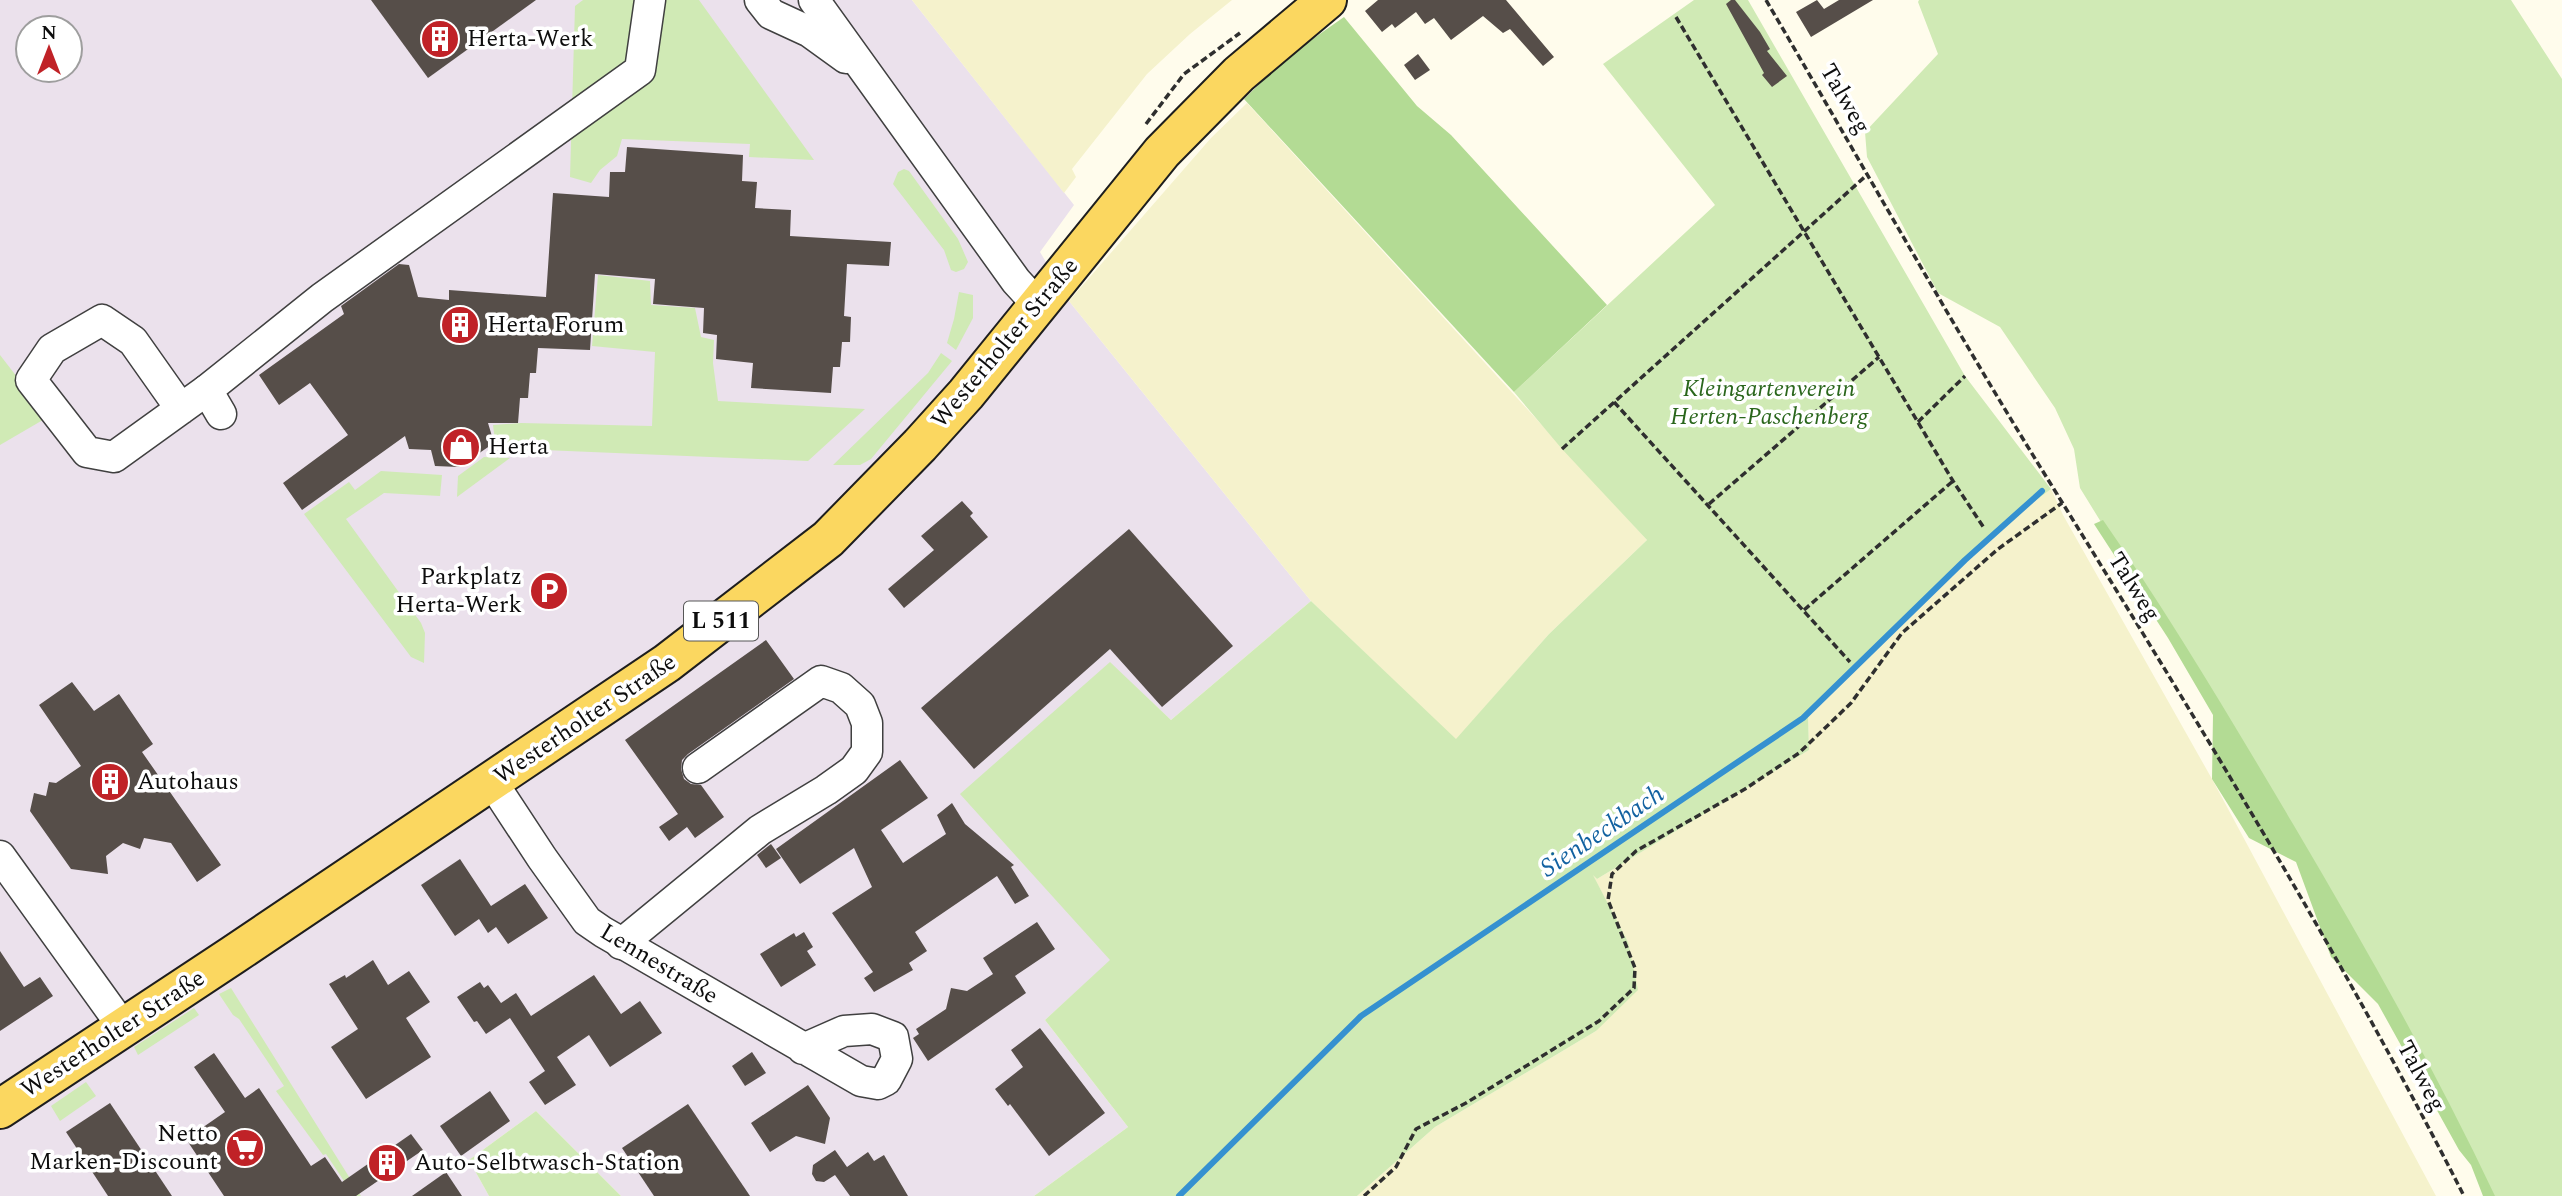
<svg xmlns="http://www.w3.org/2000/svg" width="2562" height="1196" font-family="Spectral,serif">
	<rect width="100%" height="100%" fill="#fffcec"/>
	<path fill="#ebe1ec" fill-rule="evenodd" d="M0,0H912L1074,205L1040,252L1069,301L1311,601L1171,720L1110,663V961L1045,1020L1128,1127L1034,1196H621L536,1111L469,1160L489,1196H0ZM28,28H70V70H28Z"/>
	<g fill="#f5f2cc">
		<polygon points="912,0 1232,0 1190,34 1147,74 1072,169 1076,177 1064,193"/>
		<polygon points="1247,103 1647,540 1549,634 1456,740 1311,601 1069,301 1211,138"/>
		<polygon points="2051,489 2063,515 2212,779 2436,1196 1357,1196 1435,1127 1596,1031 1628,942 1590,870 1597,879 1809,750 1808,713 1987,538"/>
	</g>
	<g fill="#d0eab5">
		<polygon points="583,0 699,0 814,160 749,157 750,144 622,139 617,156 600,170 591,183 570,177 575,6"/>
		<polygon points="1694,0 1748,0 1965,376 2051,489 1987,538 1808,713 1809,750 1597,879 1593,875 1628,942 1638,990 1596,1031 1435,1127 1357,1196 1034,1196 1128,1127 1045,1020 1110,960 960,794 1110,662 1171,720 1311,601 1456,739 1549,634 1647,540 1562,449 1514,392 1715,205 1603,64"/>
		<polygon points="1919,0 2511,0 2562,79 2562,1196 2489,1196 2311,863 2080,488 2074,449 2055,408 2000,327 1938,293 1867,157 1865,132 1938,54 1918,2"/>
		<polygon points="904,169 909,171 958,239 968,262 964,269 956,272 951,270 944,250 893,184 898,172"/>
		<polygon points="598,275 650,281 651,305 695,308 701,337 714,340 713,363 718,401 865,409 808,461 496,448 493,425 521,423 652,426 655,352 592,346"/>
		<polygon points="959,292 973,295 973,318 956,350 947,343 954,319"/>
		<polygon points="941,353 952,361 871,459 860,465 833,465 928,373"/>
		<polygon points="0,355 48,417 0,445"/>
		<polygon points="484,457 510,458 457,497 458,476"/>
		<polygon points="381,471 442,475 440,496 384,493 346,519 421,623 425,633 424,663 411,657 304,514 349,482 355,490"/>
		<polygon points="231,988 361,1196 336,1196 344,1181 326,1154 323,1155 276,1091 284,1086 239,1019 233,1015 219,994"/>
		<polygon points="194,1008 199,1015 138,1055 134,1047"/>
		<polygon points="86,1082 96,1096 60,1121 51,1106"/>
		<polygon points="536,1111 621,1196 489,1196 469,1160"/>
	</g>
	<g fill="#b3db94">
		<polygon points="1344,17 1417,106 1451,135 1607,305 1514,392 1244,99 1287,57"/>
		<path d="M2103,520C2171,618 2232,721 2293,824C2365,946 2435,1069 2495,1196H2483L2471,1165L2459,1150L2378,1004L2331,957L2296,862L2249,838L2212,779L2213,715L2168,638L2094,524Z"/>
	</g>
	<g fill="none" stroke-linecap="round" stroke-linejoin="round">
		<polyline stroke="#3591d0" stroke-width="6" points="1179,1196 1361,1016 1803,718 1965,560 2042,491"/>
	</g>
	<g fill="#564e49">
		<polygon points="371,0 536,0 428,78"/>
		<polygon points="1378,0 1506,0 1554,57 1543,66 1510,29 1503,33 1483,16 1451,40 1434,18 1425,24 1416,12 1395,28 1392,24 1382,32 1365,11"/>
		<polygon points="1731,0 1735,0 1760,32 1770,49 1767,51 1787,76 1772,87 1762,75 1764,73 1726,4"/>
		<polygon points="1817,0 1824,9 1839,0 1873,0 1811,37 1796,12"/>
		<polygon points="1418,54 1430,70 1415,80 1404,65"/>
		<polygon points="627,147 743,155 742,181 757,182 755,208 791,210 790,236 891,242 889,266 847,264 844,316 851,317 850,342 842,342 840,367 833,367 831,393 751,388 753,363 716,359 717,335 703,333 704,308 653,304 655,279 595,274 590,350 538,348 536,373 530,373 528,398 520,398 518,423 488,423 494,443 459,467 435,466 431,450 409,449 405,436 302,510 283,483 348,435 310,383 279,405 259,375 344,314 341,306 399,264 409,265 418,297 449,300 449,290 546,297 553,193 609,197 610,172 625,172"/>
		<polygon points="962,501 973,513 970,516 988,537 904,608 888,589 934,550 921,536"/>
		<polygon points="1129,529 1233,646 1162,707 1110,649 974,769 921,708"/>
		<polygon points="766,640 794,679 688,754 682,760 681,769 684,779 691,784 701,785 724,817 695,838 687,827 669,841 659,827 678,814 625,740"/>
		<polygon points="72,682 94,711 119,694 153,744 142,752 221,865 197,882 171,843 144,838 140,849 123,843 106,856 108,874 71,869 30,811 34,793 46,796 49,782 56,783 81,766 39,705"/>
		<polygon points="900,760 928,798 881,830 903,863 946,834 937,815 952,803 965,824 1014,865 1011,867 1029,896 1015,904 997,876 915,932 927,951 909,963 913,970 874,992 864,978 873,972 832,913 872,887 854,848 800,884 776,849"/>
		<polygon points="771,844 781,858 766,868 757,855"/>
		<polygon points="460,859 491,906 525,884 548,918 508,944 496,927 488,933 479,919 455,936 421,885"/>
		<polygon points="1037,922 1055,949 1015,976 1026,993 928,1061 913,1038 919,1034 916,1029 946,1009 951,988 967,991 993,974 983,958"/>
		<polygon points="804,932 813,947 807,951 816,965 781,987 760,954 794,933 796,937"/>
		<polygon points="0,951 24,987 40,977 53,996 0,1031"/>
		<polygon points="373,960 388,985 409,971 430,1002 406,1018 431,1057 366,1099 331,1047 358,1029 329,984 345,975 346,978"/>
		<polygon points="594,975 621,1014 640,1001 662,1033 610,1067 589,1035 557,1057 576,1085 545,1105 529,1082 545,1071 510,1018 486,1034 477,1021 474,1022 457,997 480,982 484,988 488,985 501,1003 516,993 531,1016"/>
		<polygon points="1040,1028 1105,1113 1049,1156 1010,1104 1008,1106 995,1089 1023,1067 1011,1050"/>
		<polygon points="752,1052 766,1073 745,1086 732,1066"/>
		<polygon points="214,1053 245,1098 259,1088 311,1166 325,1157 342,1182 411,1134 423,1150 356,1196 224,1196 186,1139 225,1112 194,1067"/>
		<polygon points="808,1085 830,1118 825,1144 796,1136 770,1152 751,1123"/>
		<polygon points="490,1091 510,1121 461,1156 440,1126"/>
		<polygon points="110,1103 172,1196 108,1196 66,1132"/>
		<polygon points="688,1104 750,1196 654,1196 622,1148"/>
		<polygon points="835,1150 847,1167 868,1152 874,1161 884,1155 908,1196 850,1196 835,1175 824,1182 816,1181 812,1174 813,1165"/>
		<polygon points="446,1172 462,1196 412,1196"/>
	</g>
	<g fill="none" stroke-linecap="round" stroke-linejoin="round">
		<defs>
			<g id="minor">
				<polyline points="760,0 771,14 810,32 846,58"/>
				<polyline points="814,0 1016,281 1038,305"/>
				<polyline points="181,409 133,341 102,320 52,349 31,380 87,452 114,457 207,390"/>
				<polyline points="221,414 207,390 322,298 640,70 650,0"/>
				<polyline points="492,782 542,858 587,921 603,932 861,1081 878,1084 886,1080 897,1059 893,1037 872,1029 844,1031 803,1049"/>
				<polyline points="0,856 123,1027"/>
				<polyline points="621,944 760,830 826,790 854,770 867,752 867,723 860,705 841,688 821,681 698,768"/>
			</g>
			<polyline id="major" points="0,1109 233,955 667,663 828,539 920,445 966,394 1162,152 1239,74 1327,0"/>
		</defs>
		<use href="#minor" stroke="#404040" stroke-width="33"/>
		<use href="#major" stroke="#1e1e1e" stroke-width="42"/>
		<g stroke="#2f2f2f" stroke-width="3.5" stroke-dasharray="7 3.5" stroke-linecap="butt">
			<path d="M1766,0C1861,162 1953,327 2052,486C2196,719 2340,952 2464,1196"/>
			<polyline points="1676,17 1953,481 1984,528"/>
			<polyline points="1146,124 1184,74 1240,33"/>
			<polyline points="1614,402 1850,662"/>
			<polyline points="1918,422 1965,376"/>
			<polyline points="1562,449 1868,174"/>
			<polyline points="1709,504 1879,357"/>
			<polyline points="1804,610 1953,481"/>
			<polyline points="1364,1196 1396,1167 1416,1129 1466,1103 1599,1021 1634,988 1635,968 1608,900 1612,874 1636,851 1745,789 1799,753 1851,703 1902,633 1998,549 2062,503"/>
		</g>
		<use href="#minor" stroke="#fff" stroke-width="30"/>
		<use href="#major" stroke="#fbd760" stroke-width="38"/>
	</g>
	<defs>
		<symbol id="building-disc" viewBox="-11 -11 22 22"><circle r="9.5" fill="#c02227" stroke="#fff"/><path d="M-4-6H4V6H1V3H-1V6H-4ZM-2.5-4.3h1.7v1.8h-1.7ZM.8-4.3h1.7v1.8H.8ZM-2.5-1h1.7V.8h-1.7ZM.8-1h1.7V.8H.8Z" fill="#fff"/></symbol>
		<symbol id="shop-disc" viewBox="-11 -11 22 22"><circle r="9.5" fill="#c02227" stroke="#fff"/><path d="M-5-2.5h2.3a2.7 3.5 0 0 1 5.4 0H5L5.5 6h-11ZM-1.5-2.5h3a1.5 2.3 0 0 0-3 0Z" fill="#fff"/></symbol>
		<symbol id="parking-disc" viewBox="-11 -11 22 22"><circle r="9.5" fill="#c02227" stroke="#fff"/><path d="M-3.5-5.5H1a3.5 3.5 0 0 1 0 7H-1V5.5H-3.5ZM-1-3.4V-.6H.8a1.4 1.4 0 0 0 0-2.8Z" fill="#fff"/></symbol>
		<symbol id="supermarket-disc" viewBox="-11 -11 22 22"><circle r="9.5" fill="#c02227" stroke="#fff"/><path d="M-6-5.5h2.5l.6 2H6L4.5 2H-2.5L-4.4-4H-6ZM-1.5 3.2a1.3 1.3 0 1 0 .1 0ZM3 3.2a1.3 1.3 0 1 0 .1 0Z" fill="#fff"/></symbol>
	</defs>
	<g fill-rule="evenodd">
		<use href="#building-disc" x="418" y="17" width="44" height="44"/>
		<use href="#building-disc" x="438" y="303" width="44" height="44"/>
		<use href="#shop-disc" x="439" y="425" width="44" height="44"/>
		<use href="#parking-disc" x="527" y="569" width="44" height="44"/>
		<use href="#building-disc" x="88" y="760" width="44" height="44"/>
		<use href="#supermarket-disc" x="223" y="1126" width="44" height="44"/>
		<use href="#building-disc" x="365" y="1141" width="44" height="44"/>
	</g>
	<g text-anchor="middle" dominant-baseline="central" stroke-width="7" stroke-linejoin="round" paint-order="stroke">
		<rect fill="#fff" stroke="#565656" stroke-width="2" x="684" y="601.5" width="74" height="39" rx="5"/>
		<g font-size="23" font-weight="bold" fill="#0d0d0d">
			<text x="721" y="621">L 511</text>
		</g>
		<g font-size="24" fill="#0d0d0d" stroke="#fff" text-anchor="start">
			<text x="467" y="39">Herta-Werk</text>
			<text x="487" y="325">Herta Forum</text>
			<text x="488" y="447">Herta</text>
			<text x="522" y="577" text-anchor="end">Parkplatz<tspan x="522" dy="28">Herta-Werk</tspan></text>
			<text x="137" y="782">Autohaus</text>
			<text x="218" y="1134" text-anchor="end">Netto<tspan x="218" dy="28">Marken-Discount</tspan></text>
			<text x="414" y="1163">Auto-Selbtwasch-Station</text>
		</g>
		<g font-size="24" fill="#0d0d0d" stroke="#fff">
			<text transform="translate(1845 99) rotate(60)">Talweg</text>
			<text transform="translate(1005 343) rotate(-50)">Westerholter Straße</text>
			<text transform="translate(2134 587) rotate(58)">Talweg</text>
			<text transform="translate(585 719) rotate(-34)">Westerholter Straße</text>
			<text transform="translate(659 964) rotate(31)">Lennestraße</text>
			<text transform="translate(113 1034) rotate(-33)">Westerholter Straße</text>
			<text transform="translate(2421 1076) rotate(62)">Talweg</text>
		</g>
		<g font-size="24" font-style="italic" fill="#2a661c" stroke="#fff">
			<text x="1769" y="389">Kleingartenverein<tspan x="1769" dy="28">Herten-Paschenberg</tspan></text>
		</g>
		<g font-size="26" font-style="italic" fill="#1362a1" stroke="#fff">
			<text transform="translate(1602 831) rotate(-34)">Sienbeckbach</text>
		</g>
	</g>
	<g transform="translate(49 49)"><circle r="33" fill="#ffffff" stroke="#9e9e9e" stroke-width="2"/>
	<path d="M0-5L12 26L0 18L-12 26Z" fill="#c02227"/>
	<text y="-10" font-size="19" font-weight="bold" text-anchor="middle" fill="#0d0d0d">N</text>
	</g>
</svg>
